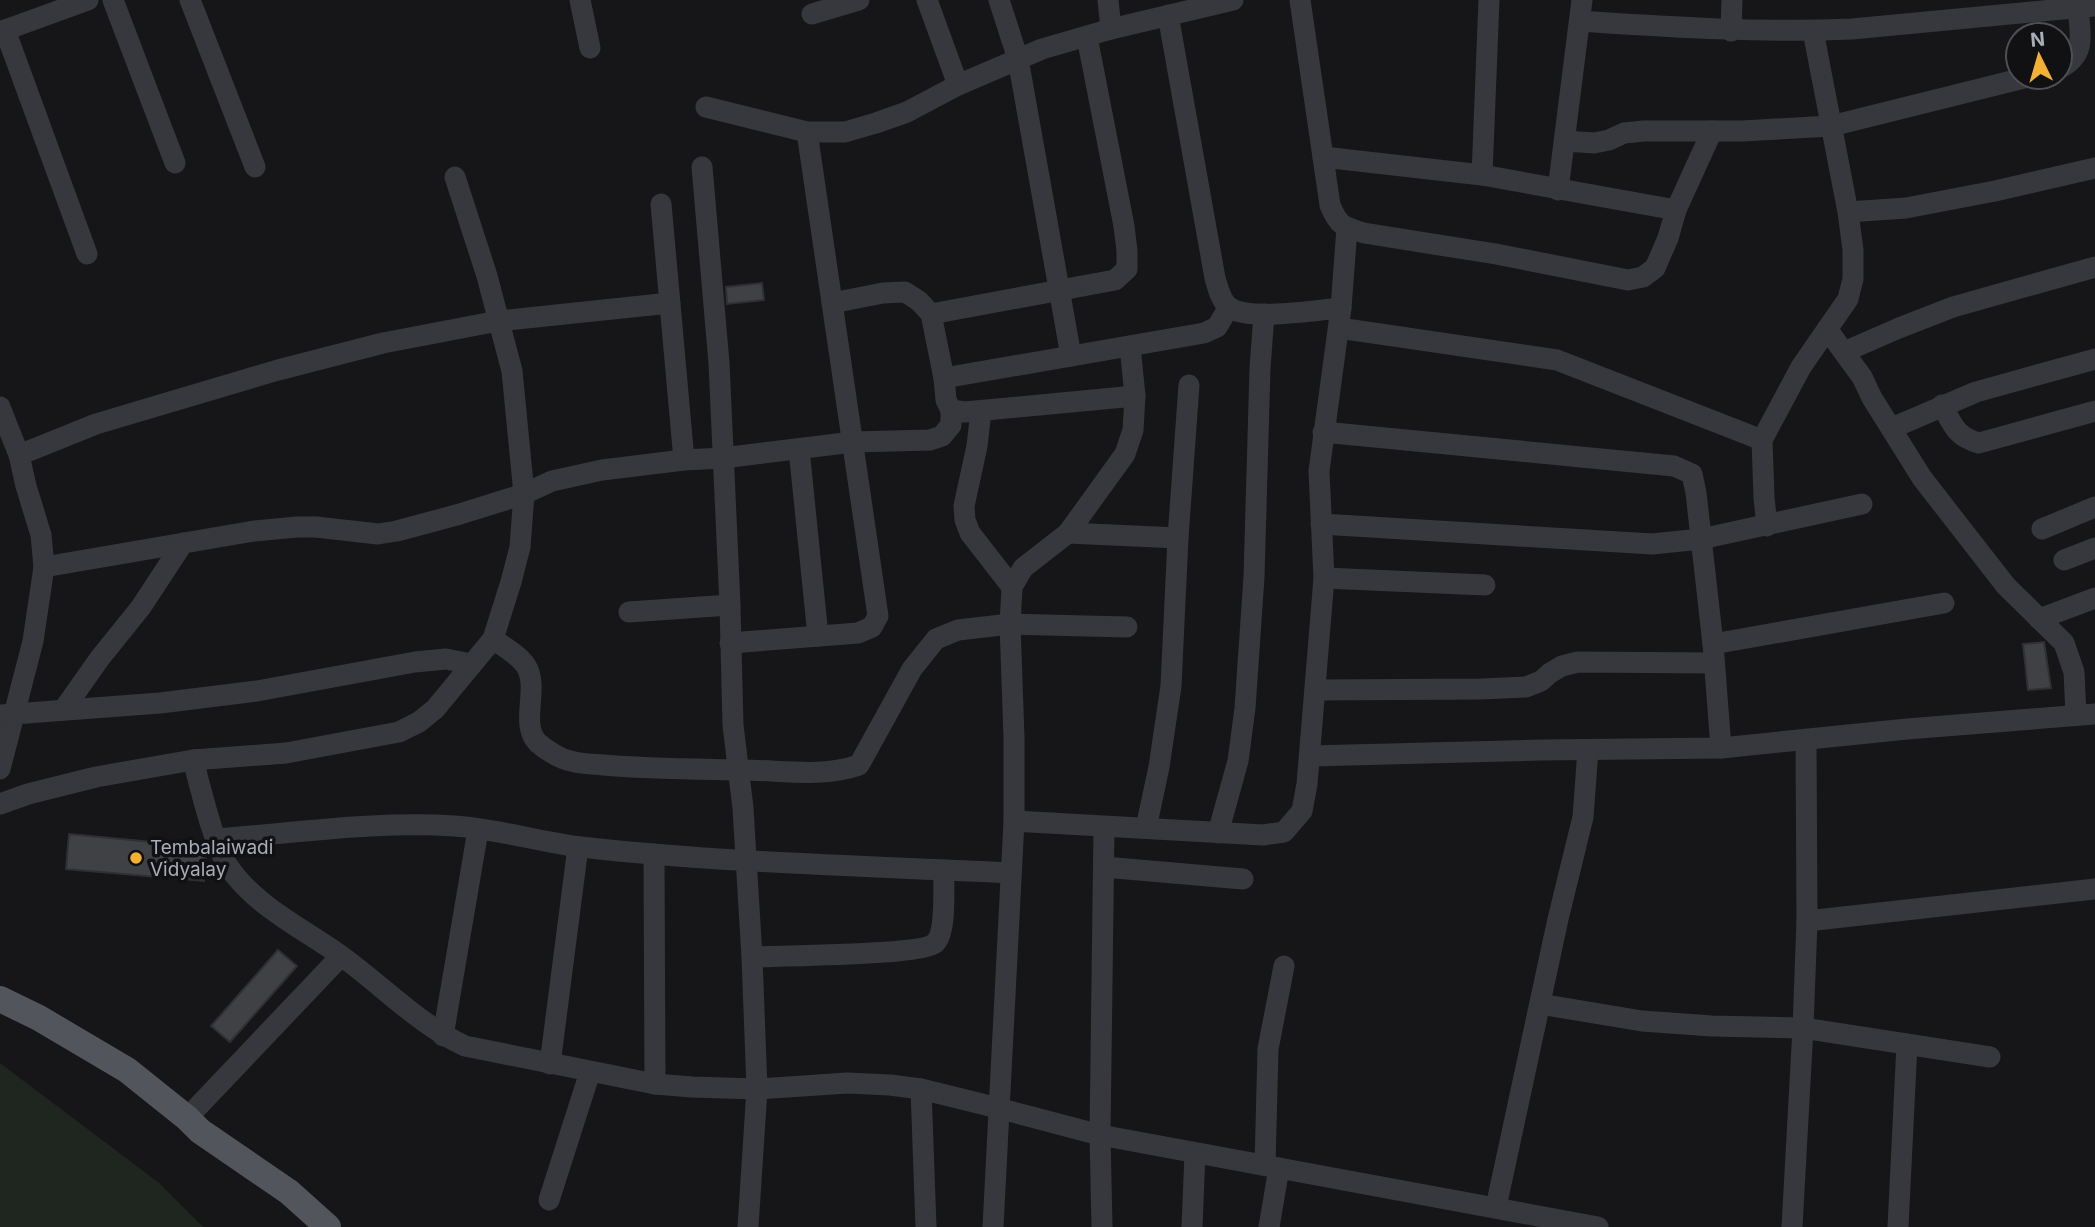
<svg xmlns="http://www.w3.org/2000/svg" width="2095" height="1227" font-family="Inter,sans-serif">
	<rect width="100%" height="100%" fill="#161618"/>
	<polygon fill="#1e261f" points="0,1063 159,1183 203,1227 0,1227"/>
	<g fill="#404145" stroke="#303034" stroke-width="2">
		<polygon points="762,283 764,300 727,304 726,287"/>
		<polygon points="2044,642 2051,688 2028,690 2023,644"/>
		<polygon points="69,834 204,847 206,852 204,881 66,869"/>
		<polygon points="278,950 297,966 230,1042 211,1026"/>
	</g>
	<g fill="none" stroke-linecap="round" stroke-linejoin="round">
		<g stroke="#37383d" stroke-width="21">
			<polyline points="113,0 175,163"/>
			<polyline points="190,0 255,167"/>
			<polyline points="580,0 590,48"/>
			<polyline points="927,0 958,85"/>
			<polyline points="999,0 1018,59 1071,356"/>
			<polyline points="1108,0 1111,29"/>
			<path d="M1300,0L1330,205C1338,225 1343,227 1364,233L1496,254L1628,280L1643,277L1655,268L1668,238L1676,210L1712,131"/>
			<polyline points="812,14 859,0"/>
			<path d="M1168,15L1215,278C1218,288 1221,302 1230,308C1251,321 1316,310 1341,308"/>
			<path d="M1580,21C1672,27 1760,33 1852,29L2095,6"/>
			<polyline points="5,30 87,254"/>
			<polyline points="1731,31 1732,0"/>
			<polyline points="0,32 88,0"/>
			<path d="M2060,68C2087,54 2080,34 2078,7"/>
			<polyline points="706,107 807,132 845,132 876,123 907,112 958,85 1042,49 1111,29 1233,0"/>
			<polyline points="1565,141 1594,143 1609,140 1624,133 1644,131 1742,131 1831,126 2028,77"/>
			<polyline points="1323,157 1482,175 1676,210"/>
			<polyline points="702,167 719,363 730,605 733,725 743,808 752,957 757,1089 748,1227"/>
			<polyline points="1482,175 1489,0"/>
			<polyline points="1558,190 1582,0"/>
			<polyline points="661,204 684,460"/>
			<polyline points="1848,212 1906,208 1995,191 2095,168"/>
			<polyline points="832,303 883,293 905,292 919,301 931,314 944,378 946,400 951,410 965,412 1135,396"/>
			<polyline points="931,314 1115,280 1127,269 1127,251 1124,226 1087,37"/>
			<polyline points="1339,328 1557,360 1762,440"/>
			<polyline points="1827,329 1862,377 1872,398 1922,478 2006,586 2064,643 2074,672 2076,715"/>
			<polyline points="1844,352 1899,328 1953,307 2095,267"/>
			<polyline points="944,378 1204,333 1217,327 1229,307"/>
			<path d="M1942,405C1953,425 1956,437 1979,443L2095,411"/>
			<polyline points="0,407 19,455 26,486 41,535 44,567 33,641 0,769"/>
			<polyline points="981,411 977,446 964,506 965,520 970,533 1012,587"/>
			<polyline points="1892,428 1976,392 2095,359"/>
			<polyline points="1323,432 1674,466 1692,474 1696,493 1713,644 1721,748"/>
			<polyline points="799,449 818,636"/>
			<polyline points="19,455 96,424 278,370 383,343 498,321 670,303"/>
			<polyline points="1321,524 1652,544 1701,539 1862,504"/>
			<polyline points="1767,526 1764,498 1762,440 1801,367 1848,299 1853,279 1853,250 1848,212 1813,31"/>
			<polyline points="2042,529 2095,507"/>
			<polyline points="1068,533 1178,538"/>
			<polyline points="2064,560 2095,548"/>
			<polyline points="44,567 254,531 297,527 316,527 378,534 397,531 460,514 524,494 552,481 602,470 684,460 723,458 853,442 930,440 942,436 951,425 951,410"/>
			<polyline points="1324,578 1485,585"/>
			<polyline points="629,612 730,605"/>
			<polyline points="2039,619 2095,598"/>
			<path d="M493,639C503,646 519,655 526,666C540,688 519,724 538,743C546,750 560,759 571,761C581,764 592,764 603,765C649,769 695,769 742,770C781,770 822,778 859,765L912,669L936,639L958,630L1010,624L1127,627"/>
			<polyline points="730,643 858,633 872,627 878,616 807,132"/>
			<polyline points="1713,644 1944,603"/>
			<polyline points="1316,690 1481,689 1526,687 1541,681 1550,673 1562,666 1578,662 1714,663"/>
			<polyline points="64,709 100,658 141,607 183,543"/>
			<polyline points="0,715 160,703 257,691 415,662 446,659 471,664"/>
			<polyline points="1310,756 1541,750 1721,748 1907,729 2095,714"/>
			<path d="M193,760C201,789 213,843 228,866C255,906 302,928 340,955C382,985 418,1024 465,1046L655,1084L692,1087L757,1089L847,1083L890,1085L921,1089L998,1108L1100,1135L1598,1227"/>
			<polyline points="0,804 28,794 96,777 193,760 286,753 399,732 419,722 435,709 493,639 511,582 520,547 524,494 512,371 487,276 455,177"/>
			<polyline points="1014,821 1263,835 1284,832 1302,811 1307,784 1324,578 1319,471 1341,308 1347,228"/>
			<polyline points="1146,828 1159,767 1171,686 1178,538 1189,385"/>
			<polyline points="1218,833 1238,761 1245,708 1254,577 1260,368 1264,314"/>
			<path d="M217,839C295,833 376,821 455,826C498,829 539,842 581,847C724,863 868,866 1011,873"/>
			<polyline points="654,854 655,1084"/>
			<polyline points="1104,867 1243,879"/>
			<polyline points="1807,921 2095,889"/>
			<path d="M752,957C779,956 922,955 935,943C947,932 943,887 944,870"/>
			<polyline points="1540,1004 1642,1021 1712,1026 1803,1028 1990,1057"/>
			<polyline points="443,1036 478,830"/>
			<polyline points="550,1064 578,847"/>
			<polyline points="921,1089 926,1227"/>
			<polyline points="187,1118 341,956"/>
			<polyline points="1265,1165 1268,1049 1284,966"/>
			<polyline points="549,1200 590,1072"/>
			<polyline points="1496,1207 1558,919 1583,817 1588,750"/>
			<polyline points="993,1227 1014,821 1014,738 1010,624 1012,587 1023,568 1068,533 1125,454 1133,430 1135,396 1130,346"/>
			<polyline points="1102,1227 1100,1135 1104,827"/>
			<polyline points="1192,1227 1195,1153"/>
			<polyline points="1269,1227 1279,1168"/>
			<polyline points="1792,1227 1803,1028 1807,921 1806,740"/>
			<polyline points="1898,1227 1907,1044"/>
		</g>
		<polyline stroke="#53555c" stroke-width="26" points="0,999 39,1018 127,1070 187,1118 200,1131 289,1192 328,1227"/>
	</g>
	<circle fill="#f2b134" stroke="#111113" stroke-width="2.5" cx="136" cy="858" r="7"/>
	<g text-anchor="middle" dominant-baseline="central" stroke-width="7" stroke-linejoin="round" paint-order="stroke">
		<g font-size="19" fill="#a8adb8" stroke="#111113" text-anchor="start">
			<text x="150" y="847">Tembalaiwadi<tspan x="150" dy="22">Vidyalay</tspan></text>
		</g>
	</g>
	<g transform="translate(2039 56) rotate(355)"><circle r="33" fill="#111113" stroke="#4d4f55" stroke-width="2"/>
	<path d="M0-5L12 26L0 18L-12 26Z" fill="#f2b134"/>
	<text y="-10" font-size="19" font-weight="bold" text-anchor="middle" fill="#a8adb8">N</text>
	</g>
</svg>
